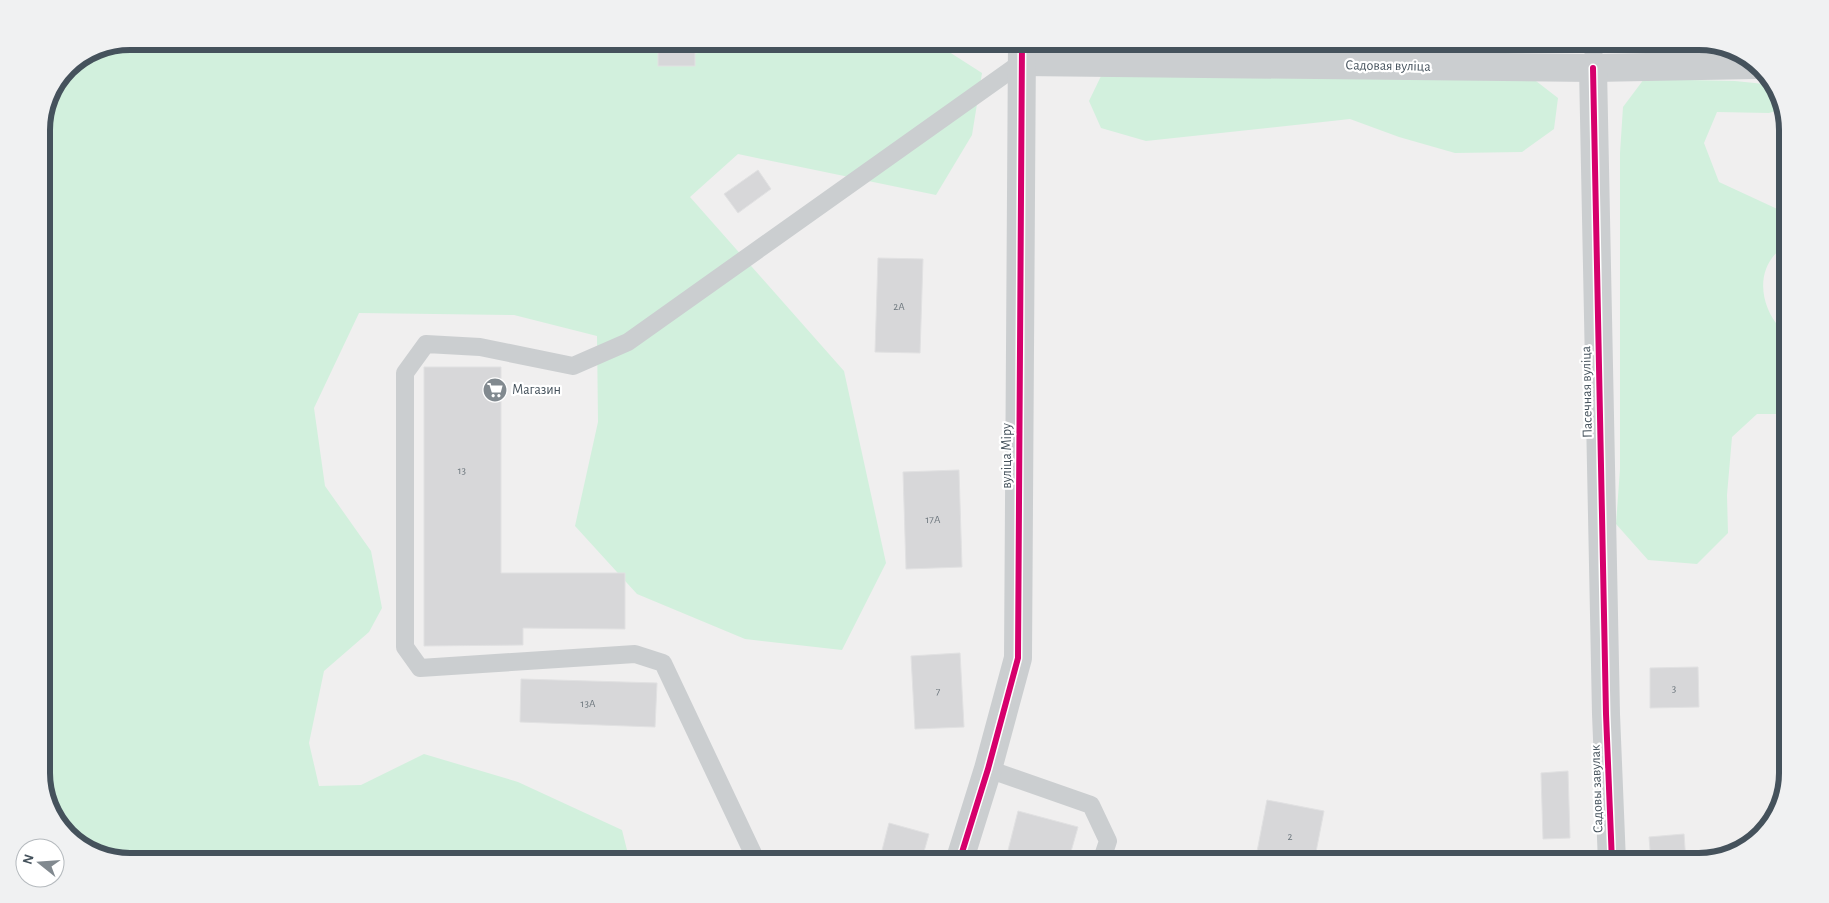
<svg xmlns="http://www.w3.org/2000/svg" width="1829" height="903" font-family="'Alegreya Sans',sans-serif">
	<rect width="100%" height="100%" fill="#f0efef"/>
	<g fill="#d2f0dd">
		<polygon points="130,41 661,41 662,57 812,41 932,41 982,73 972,135 936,195 738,154 690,197 844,371 886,563 842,650 745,639 637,594 575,526 598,422 597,336 514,315 359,313 314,408 325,486 371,551 382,608 369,632 324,671 309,743 319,786 361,785 424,754 518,782 622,830 630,862 130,862 91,853 56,822 41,779 41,125 68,67 96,48"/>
		<polygon points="1406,41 1515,41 1507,58 1429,57 1406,48"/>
		<polygon points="1102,74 1536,81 1558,98 1554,129 1522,152 1455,153 1399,137 1350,119 1146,141 1101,128 1089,101"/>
		<path d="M1644,79L1735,81L1774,85L1782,109L1769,113L1717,112L1704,143L1719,182L1788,214V244C1751,265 1759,312 1788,336V414H1757L1732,437L1727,495L1728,533L1697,564L1648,560L1616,524L1620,469V153L1623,107Z"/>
	</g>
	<g fill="#d7d7d9" stroke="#e1e1e2">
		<rect x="658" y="41" width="37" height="25"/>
		<polygon points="758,170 771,189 738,213 724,194"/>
		<polygon points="878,258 923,259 920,353 875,352"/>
		<polygon points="424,367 501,367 501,573 625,573 625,629 523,628 523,645 424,646"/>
		<polygon points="959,470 962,567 906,569 903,472"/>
		<polygon points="960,653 964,727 915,729 911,656"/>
		<polygon points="1698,667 1699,707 1650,708 1650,668"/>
		<polygon points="521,679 657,683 655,727 520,722"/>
		<polygon points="1568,771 1570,838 1543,839 1541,773"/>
		<polygon points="1267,800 1324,811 1314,862 1255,862"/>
		<polygon points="1018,811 1078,827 1068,862 1005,862"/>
		<polygon points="889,823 929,834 921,862 879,862"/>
		<polygon points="1684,834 1686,862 1651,862 1649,837"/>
	</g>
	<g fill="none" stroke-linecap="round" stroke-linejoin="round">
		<g stroke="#cbced0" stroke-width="18">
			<polyline points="1593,68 1594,41"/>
			<polyline points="988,769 1091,805 1108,841 1101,862"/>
			<polyline points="757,862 663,663 635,654 420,668 405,647 405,373 426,344 480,347 573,366 628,342 1022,62"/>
		</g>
		<g stroke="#cbced0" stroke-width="28">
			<polyline points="1022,62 1593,68 1755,65"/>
			<polyline points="1593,68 1606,714 1612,862"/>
			<polyline points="959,862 988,769 1018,658 1022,41"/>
		</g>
		<defs>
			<g id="cycleway">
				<polyline points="1593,68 1606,714 1612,862"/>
				<polyline points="959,862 988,769 1018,658 1022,41"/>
			</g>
		</defs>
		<use href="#cycleway" stroke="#fff" stroke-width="9"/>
		<use href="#cycleway" stroke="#d6006c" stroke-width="6"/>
	</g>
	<defs>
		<symbol id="supermarket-disc" viewBox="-11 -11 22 22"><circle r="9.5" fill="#81898f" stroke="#fff"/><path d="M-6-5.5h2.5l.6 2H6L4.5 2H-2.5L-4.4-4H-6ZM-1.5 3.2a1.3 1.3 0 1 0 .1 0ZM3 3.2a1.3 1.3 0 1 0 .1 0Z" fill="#fff"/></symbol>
	</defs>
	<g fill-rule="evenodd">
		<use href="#supermarket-disc" x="481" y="376" width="28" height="28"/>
	</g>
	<g text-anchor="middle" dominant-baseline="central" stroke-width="4.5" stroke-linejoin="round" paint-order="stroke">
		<g font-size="11" fill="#6b757c">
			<text x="899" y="306">2А</text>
			<text x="462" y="470">13</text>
			<text x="933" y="519">17А</text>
			<text x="1674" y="688">3</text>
			<text x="938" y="691">7</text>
			<text x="588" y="703">13А</text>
			<text x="1290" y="836">2</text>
		</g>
		<g font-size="14" fill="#45525c" stroke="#fff">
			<text transform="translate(1388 66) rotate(1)">Садовая вуліца</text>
			<text transform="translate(1587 392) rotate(-91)">Пасечная вуліца</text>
			<text transform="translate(1007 456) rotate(-90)">вуліца Міру</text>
			<text transform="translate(1597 789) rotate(-92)">Садовы завулак</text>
		</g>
		<g font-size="14" fill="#45525c" stroke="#fff" text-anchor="start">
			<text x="512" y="390">Магазин</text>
		</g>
	</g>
	<path d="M0 0H1829V903H0ZM130 50H1699A80 80 0 0 1 1779 130V773A80 80 0 0 1 1699 853H130A80 80 0 0 1 50 773V130A80 80 0 0 1 130 50Z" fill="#f0f1f2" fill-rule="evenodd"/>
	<path fill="none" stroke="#45525c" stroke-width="6" d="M130 50H1699A80 80 0 0 1 1779 130V773A80 80 0 0 1 1699 853H130A80 80 0 0 1 50 773V130A80 80 0 0 1 130 50Z"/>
	<g transform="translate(40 863) rotate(287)"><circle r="24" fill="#ffffff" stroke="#b5babe"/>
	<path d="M0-4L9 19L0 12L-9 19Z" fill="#81898f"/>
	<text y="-8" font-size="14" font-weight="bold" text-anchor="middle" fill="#45525c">N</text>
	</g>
</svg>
